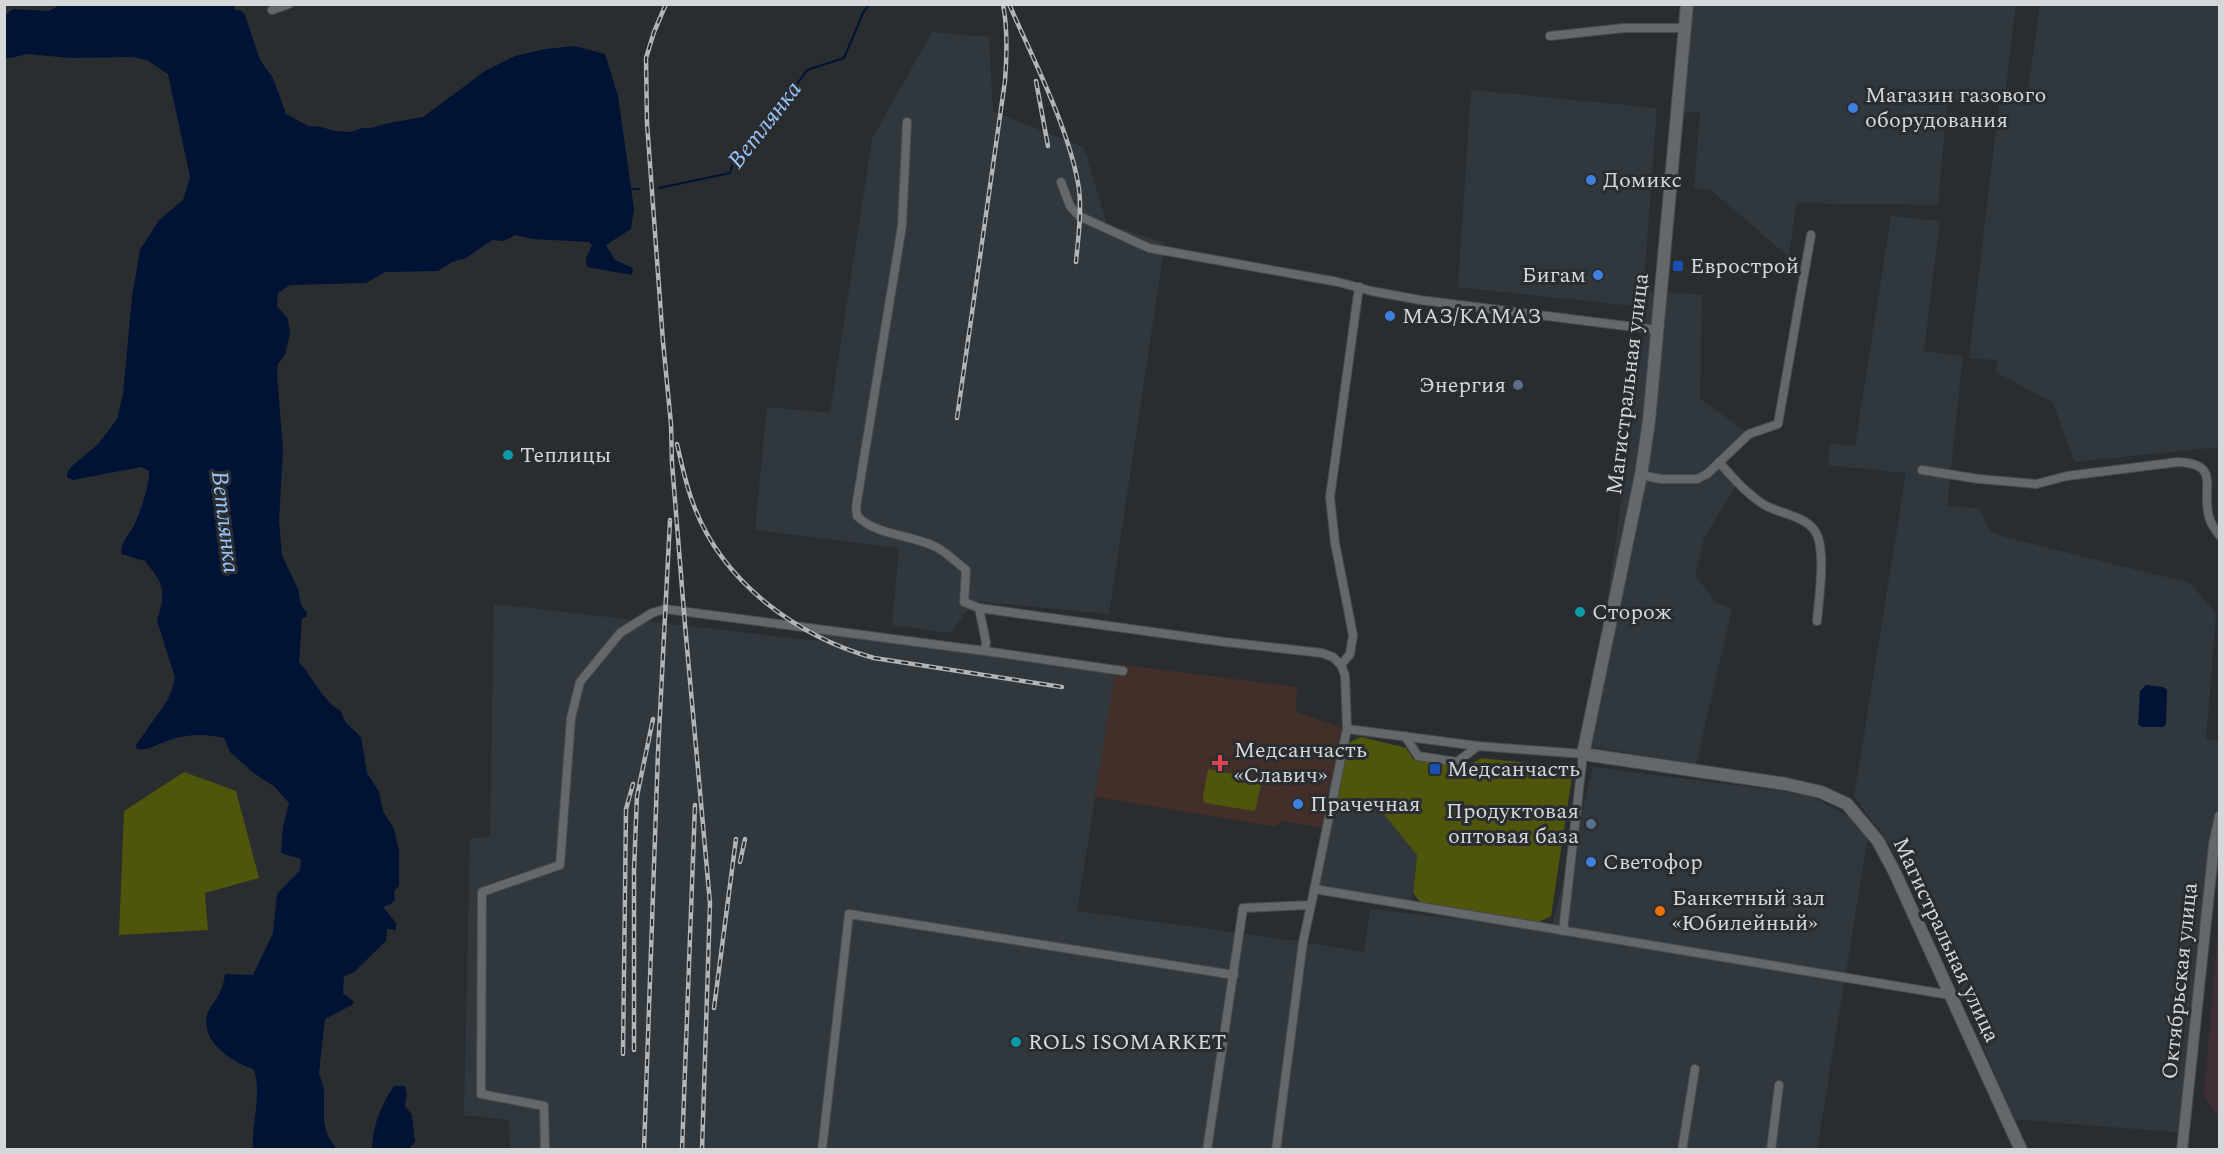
<svg xmlns="http://www.w3.org/2000/svg" width="2224" height="1154" font-family="Spectral,serif">
	<rect width="100%" height="100%" fill="#2a2d30"/>
	<g fill="#30383e">
		<polygon points="1693,5 2016,5 2005,95 2027,98 2040,5 2219,5 2219,447 2075,462 2053,403 1996,372 1997,360 1969,358 2000,95 1947,104 1938,205 1796,203 1789,257 1711,190 1694,188 1700,112 1678,113"/>
		<polygon points="932,32 989,37 993,112 1084,147 1107,224 1165,243 1109,614 974,601 950,633 892,625 899,548 755,530 767,407 830,413 872,139"/>
		<polygon points="1471,90 1657,108 1642,307 1458,287"/>
		<polygon points="1891,216 1940,221 1924,351 1963,356 1947,506 1979,508 1990,531 2001,536 2190,583 2216,614 2206,740 2219,741 2219,816 2184,1133 2014,1119 1924,905 1884,836 1854,797 1906,473 1828,465 1830,444 1855,446"/>
		<polygon points="1648,291 1702,295 1700,399 1749,434 1719,463 1737,483 1704,538 1695,575 1716,603 1732,609 1696,764 1587,746 1632,425"/>
		<polygon points="494,604 818,641 819,632 1115,673 1077,911 1303,942 1364,952 1370,909 1457,919 1458,915 1551,929 1593,767 1787,792 1815,798 1844,814 1869,831 1817,1149 510,1150 509,1120 464,1115 470,839 490,836"/>
		<polygon points="1333,798 1374,802 1417,855 1411,905 1315,889"/>
	</g>
	<polygon fill="#402e37" points="2219,918 2219,1117 2204,1096"/>
	<polygon fill="#422f2a" points="1116,664 1297,687 1296,712 1346,729 1326,828 1279,821 1277,827 1095,797"/>
	<g fill="#4f550b">
		<polygon points="1361,737 1406,748 1414,760 1465,768 1481,758 1568,767 1572,777 1551,916 1539,922 1420,902 1413,893 1417,855 1374,802 1333,798 1348,743"/>
		<polygon points="1208,769 1262,780 1255,811 1204,803 1203,797"/>
		<polygon points="184,772 236,791 259,878 205,893 208,930 119,935 124,811"/>
	</g>
	<g fill="#001334">
		<path d="M61,4L234,5L235,10H240L245,15L260,60L273,78L286,114L308,126L321,127L335,131L350,132L362,128H371L389,123L423,117L485,71L515,56L545,49L575,46L605,54L618,96L634,209L631,229L606,245L615,260L633,268L632,275L587,267L586,258L592,245L589,242L533,239L515,235L504,241L492,240L466,258L452,262L438,271L385,272L366,283L290,285L278,293L277,306L288,319L290,334L285,355L278,364L277,374L283,449L279,521L282,555L298,589L301,605L307,613L306,617L302,618L299,662C312,676 324,703 340,710L346,723L361,737L367,773L379,792L383,811L394,829L399,851V886L394,891L395,900L391,904L383,907L396,923V930L387,929L386,941L353,973L344,976L343,993L354,1002L352,1005L325,1019L319,1073L324,1089V1121L327,1134L336,1149H253C251,1127 263,1088 253,1069C231,1062 198,1040 208,1012C211,1005 217,999 220,992C223,987 224,980 225,974L253,975L273,933L277,894L300,870L301,859L281,853L283,827L289,803L275,787L255,774L230,752L224,738C203,733 184,734 164,742C154,746 147,751 137,749L136,745L167,701L172,690L175,677L157,621L162,602V590L159,580L145,561L121,554C121,541 130,534 135,523C141,510 150,484 149,471L141,467L73,480L67,477V473L72,466L99,443L117,419L123,394L132,297L140,250L159,220L183,200L190,177L168,74L147,60L132,57L70,58L28,54L5,59V15L13,9L49,11Z"/>
		<polygon points="2146,685 2163,687 2167,690 2166,724 2163,727 2142,727 2138,724 2140,691"/>
		<path d="M394,1086H405L407,1094L405,1106L412,1115L415,1142L410,1147L411,1149H372C373,1125 380,1107 394,1086Z"/>
	</g>
	<g fill="none" stroke-linecap="round" stroke-linejoin="round">
		<g stroke="#001334" stroke-width="2">
			<polyline points="659,188 730,173 736,153 775,115 807,70 844,58 864,11 870,4"/>
			<polyline points="630,189 639,189"/>
		</g>
		<defs>
			<g id="minor">
				<polyline points="272,10 289,4"/>
				<polyline points="1550,36 1624,28 1684,28"/>
				<path d="M907,122L902,226L856,507L857,516C877,536 910,534 936,547C946,552 956,562 966,570L964,602L979,608L986,642L985,651"/>
				<polyline points="1061,182 1070,206 1079,216 1149,248 1338,282 1371,291 1420,300 1658,330"/>
				<path d="M1719,462C1732,477 1746,493 1763,504C1780,515 1810,515 1818,537C1825,560 1819,597 1817,621"/>
				<path d="M1922,470L1979,479L2036,484L2067,476L2178,462C2224,464 2199,490 2210,520C2212,526 2216,531 2220,536"/>
				<polyline points="1641,475 1661,479 1697,479 1707,474 1749,434 1778,424 1811,235"/>
				<polyline points="979,608 1225,642 1322,653 1333,657 1341,665 1345,675 1347,729 1311,905 1243,908 1207,1150"/>
				<polyline points="1341,665 1350,654 1353,635 1335,543 1330,497 1359,287"/>
				<polyline points="1347,729 1478,746 1583,754 1563,931"/>
				<polyline points="1405,736 1418,756 1457,762 1478,746"/>
				<polyline points="1314,889 1950,995"/>
				<polyline points="545,1150 544,1106 481,1094 482,892 560,865 571,718 580,682 620,633 652,613 665,609 985,651 1123,671"/>
				<polyline points="822,1150 849,914 1234,975"/>
				<polyline points="1276,1150 1303,942 1311,905"/>
				<polyline points="1682,1150 1695,1069"/>
				<polyline points="1771,1150 1779,1085"/>
			</g>
			<polyline id="tertiary" points="2182,1150 2214,845 2220,816"/>
			<polyline id="secondary" points="1687,4 1649,421 1641,475 1583,754 1786,784 1821,792 1847,804 1878,841 1895,873 2021,1150"/>
		</defs>
		<use href="#minor" stroke="#494b4e" stroke-width="10"/>
		<use href="#tertiary" stroke="#494b4e" stroke-width="12"/>
		<use href="#secondary" stroke="#494b4e" stroke-width="14"/>
		<use href="#minor" stroke="#64686b" stroke-width="8"/>
		<use href="#tertiary" stroke="#64686b" stroke-width="10"/>
		<use href="#secondary" stroke="#64686b" stroke-width="12"/>
		<defs>
			<g id="rail">
				<polyline points="666,4 654,32 646,58 647,123 663,342 671,424 672,463 685,625 710,903 702,1150"/>
				<path d="M1009,4C1033,59 1070,130 1079,189C1082,213 1078,239 1076,262"/>
				<polyline points="1036,81 1048,146"/>
				<path d="M957,418L1005,81C1007,55 1008,30 1003,4"/>
				<path d="M677,444C682,465 686,486 694,506C723,583 798,637 874,658L1062,687"/>
				<polyline points="740,862 745,839"/>
				<polyline points="714,1008 736,839"/>
				<polyline points="634,1050 634,870 637,796 653,719"/>
				<polyline points="623,1054 626,809 633,784"/>
				<polyline points="644,1150 658,752 670,520"/>
				<polyline points="682,1150 695,805"/>
			</g>
		</defs>
		<use href="#rail" stroke="#b2b4b6" stroke-width="4.5"/>
		<use href="#rail" stroke="#2a2d30" stroke-width="2" stroke-dasharray="7" stroke-linecap="butt"/>
	</g>
	<g fill="#3f7fe0" stroke="#2a2d30" stroke-width="2">
		<circle cx="1853" cy="108" r="6"/>
		<circle cx="1591" cy="180" r="6"/>
		<circle cx="1598" cy="275" r="6"/>
		<circle cx="1390" cy="316" r="6"/>
		<circle cx="1298" cy="804" r="6"/>
		<circle cx="1591" cy="862" r="6"/>
	</g>
	<g fill="#1a4fb4" stroke="#2a2d30" stroke-width="2">
		<rect x="1672" y="260" width="12" height="12" rx="3"/>
		<rect x="1429" y="763" width="12" height="12" rx="3"/>
	</g>
	<g fill="#5c6f8a" stroke="#2a2d30" stroke-width="2">
		<circle cx="1518" cy="385" r="6"/>
		<circle cx="1591" cy="824" r="6"/>
	</g>
	<g fill="#0f9aa8" stroke="#2a2d30" stroke-width="2">
		<circle cx="508" cy="455" r="6"/>
		<circle cx="1580" cy="612" r="6"/>
		<circle cx="1016" cy="1042" r="6"/>
	</g>
	<path fill="#e0444e" stroke="#2a2d30" stroke-width="2" d="M1217 754h6v6h6v6h-6v6h-6v-6h-6v-6h6z"/>
	<circle fill="#e8710a" stroke="#2a2d30" stroke-width="2" cx="1660" cy="911" r="6"/>
	<g text-anchor="middle" dominant-baseline="central" stroke-width="6" stroke-linejoin="round" paint-order="stroke">
		<g font-size="22" fill="#d5d7d9" stroke="#2a2d30" text-anchor="start">
			<text x="1865" y="95">Магазин газового<tspan x="1865" dy="25">оборудования</tspan></text>
			<text x="1603" y="180">Домикс</text>
			<text x="1690" y="266">Еврострой</text>
			<text x="1586" y="275" text-anchor="end">Бигам</text>
			<text x="1402" y="316">МАЗ/КАМАЗ</text>
			<text x="1506" y="385" text-anchor="end">Энергия</text>
			<text x="520" y="455">Теплицы</text>
			<text x="1592" y="612">Сторож</text>
			<text x="1234" y="750">Медсанчасть<tspan x="1234" dy="25">«Славич»</tspan></text>
			<text x="1447" y="769">Медсанчасть</text>
			<text x="1310" y="804">Прачечная</text>
			<text x="1579" y="811" text-anchor="end">Продуктовая<tspan x="1579" dy="25">оптовая база</tspan></text>
			<text x="1603" y="862">Светофор</text>
			<text x="1672" y="898">Банкетный зал<tspan x="1672" dy="25">«Юбилейный»</tspan></text>
			<text x="1028" y="1042">ROLS ISOMARKET</text>
		</g>
		<g font-size="22" fill="#d5d7d9" stroke="#2a2d30">
			<text transform="translate(1628 384) rotate(-83)">Магистральная улица</text>
			<text transform="translate(1946 940) rotate(65)">Магистральная улица</text>
			<text transform="translate(2180 981) rotate(-84)">Октябрьская улица</text>
		</g>
		<g font-size="24" font-style="italic" fill="#9ac5fc" stroke="#2a2d30">
			<text transform="translate(765 125) rotate(-52)">Ветлянка</text>
			<text transform="translate(225 522) rotate(83)">Ветлянка</text>
		</g>
	</g>
	<rect width="2224" height="1154" fill="none" stroke="#d5d7d9" stroke-width="12"/>
</svg>
